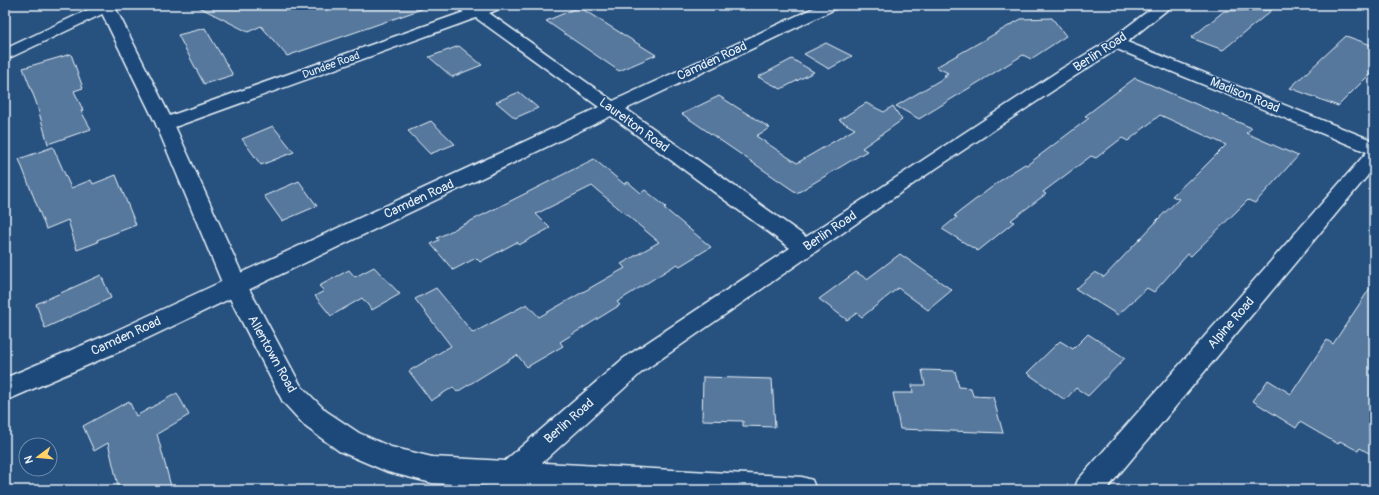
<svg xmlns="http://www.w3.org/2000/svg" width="1379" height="495" font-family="Pangolin,sans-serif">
	<rect width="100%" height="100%" fill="#27517f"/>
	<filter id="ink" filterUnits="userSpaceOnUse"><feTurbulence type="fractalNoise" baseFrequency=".025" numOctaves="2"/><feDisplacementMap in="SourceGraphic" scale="8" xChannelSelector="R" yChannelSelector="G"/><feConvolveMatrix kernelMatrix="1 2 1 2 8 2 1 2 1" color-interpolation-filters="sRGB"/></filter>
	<g filter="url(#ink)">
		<g fill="#57789d" stroke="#e8f1f8">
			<polygon points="195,5 421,5 422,9 287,56 261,26 248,32"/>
			<polygon points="579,7 656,55 619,71 546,21"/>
			<polygon points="1272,10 1223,50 1191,38 1224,11"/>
			<polygon points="1052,18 1066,36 1031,59 1023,55 919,119 896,106 947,76 944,75 948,73 936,67 1021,19"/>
			<polygon points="205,28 233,75 204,84 178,35"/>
			<polygon points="1346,36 1374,46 1374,70 1338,106 1290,88"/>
			<polygon points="826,43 852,56 829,69 804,54"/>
			<polygon points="459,46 482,65 452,77 429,57"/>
			<polygon points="71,54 83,88 74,91 83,110 81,111 91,129 48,144 36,102 23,68"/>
			<polygon points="792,59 814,72 781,89 758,77"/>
			<polygon points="1135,78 1252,128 1246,133 1298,156 1255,203 1248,200 1191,256 1188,254 1154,292 1147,288 1118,315 1076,289 1095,272 1104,277 1157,221 1156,221 1179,199 1172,196 1190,179 1192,179 1226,145 1160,115 1128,141 1122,138 1096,158 1091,156 1043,192 1046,194 1011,220 1014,222 978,251 942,229 957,217 954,216 1009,174 1025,164 1027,165 1089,118 1085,116"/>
			<polygon points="519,92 538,108 515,118 496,102"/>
			<polygon points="719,96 770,128 756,136 797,163 855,129 839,120 866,103 884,112 893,106 902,120 862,148 867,151 797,193 682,114"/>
			<polygon points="431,121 455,144 430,154 408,131"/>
			<polygon points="273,126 294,152 261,165 242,139"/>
			<polygon points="53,147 71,188 91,180 93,184 116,175 136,225 97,240 98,242 77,250 68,220 46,229 19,159"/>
			<polygon points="594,159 624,184 628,182 641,193 645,190 666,207 664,208 711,247 680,266 677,264 617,302 620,305 560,342 563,346 527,367 517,355 457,392 453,387 431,401 409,371 451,346 415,299 436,288 473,333 527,304 539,317 625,268 621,264 659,242 592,186 536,214 550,228 519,245 517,242 480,262 476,258 453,270 431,244 439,240 437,238"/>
			<polygon points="299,181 317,206 282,221 264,196"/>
			<polygon points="900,254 952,290 928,310 898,288 862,317 857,313 847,320 819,299 856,272 867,279"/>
			<polygon points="374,267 400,294 372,310 362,298 331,316 315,296 324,291 319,286 349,270 355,277"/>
			<polygon points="101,275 111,298 45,328 36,304"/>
			<polygon points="1374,282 1374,456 1360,448 1358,451 1340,441 1338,444 1300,422 1296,428 1253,401 1268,380 1291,394 1327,340 1333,344"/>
			<polygon points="1088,334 1125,358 1088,396 1076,388 1065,400 1027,373 1060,341 1073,349"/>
			<polygon points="922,370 955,371 959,387 971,388 973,396 993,397 1003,433 900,429 893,393 913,393 912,385 925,385"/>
			<polygon points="703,377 772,379 775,427 743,426 743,421 702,420"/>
			<polygon points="177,393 189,415 157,434 172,490 119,490 108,443 94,451 83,426 129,401 136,416"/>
		</g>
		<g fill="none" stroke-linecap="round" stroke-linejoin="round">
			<defs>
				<g id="minor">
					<polygon points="98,5 118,5 115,8 5,60 5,49"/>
					<polygon points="453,5 474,5 478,7 483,5 505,5 502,8 489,13 613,101 820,5 840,5 837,8 626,109 806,237 1063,68 1110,40 1156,5 1173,5 1127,42 1374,141 1374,168 1106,490 1074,490 1078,480 1367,152 1117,49 1075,76 926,175 642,372 519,484 509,488 499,484 495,475 499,466 624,358 790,248 611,116 127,348 5,401 5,378 109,334 599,107 476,18 172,128 165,130 158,128 156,124 158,120 464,12 456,8"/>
				</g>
				<polygon id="tertiary" points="98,5 114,5 174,124 247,285 301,386 326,411 359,433 391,447 432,457 802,477 812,480 816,490 559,490 432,483 388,472 339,451 306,427 283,402 223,285 156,124"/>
			</defs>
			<use href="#minor" stroke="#e8f1f8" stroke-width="3"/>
			<use href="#tertiary" stroke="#e8f1f8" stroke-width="3"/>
			<use href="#minor" fill="#1f4a7a" fill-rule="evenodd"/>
			<use href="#tertiary" fill="#1f4a7a" fill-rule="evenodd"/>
		</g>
	</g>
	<g text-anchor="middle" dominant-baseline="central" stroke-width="3" stroke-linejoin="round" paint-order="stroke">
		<g font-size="11" fill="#e8f1f8" stroke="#1f4a7a">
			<text transform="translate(331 65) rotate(-20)">Dundee Road</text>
		</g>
		<g font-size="13" fill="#e8f1f8" stroke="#1f4a7a">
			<text transform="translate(1100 52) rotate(-33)">Berlin Road</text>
			<text transform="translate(712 61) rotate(-25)">Camden Road</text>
			<text transform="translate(1245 95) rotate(22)">Madison Road</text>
			<text transform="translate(634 125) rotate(36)">Laurelton Road</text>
			<text transform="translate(419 199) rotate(-25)">Camden Road</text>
			<text transform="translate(830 231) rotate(-34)">Berlin Road</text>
			<text transform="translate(1231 323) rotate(-49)">Alpine Road</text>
			<text transform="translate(126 336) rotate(-25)">Camden Road</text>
			<text transform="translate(272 354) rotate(61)">Allentown Road</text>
			<text transform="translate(569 421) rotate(-41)">Berlin Road</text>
		</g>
	</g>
	<rect width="1379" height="495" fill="none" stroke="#1f4a7a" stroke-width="20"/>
	<rect x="10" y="10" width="1359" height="475" fill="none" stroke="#e8f1f8" stroke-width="1.5" filter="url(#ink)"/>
	<g transform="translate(38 457) rotate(254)"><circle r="19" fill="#1f4a7a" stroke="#6f8dac"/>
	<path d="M0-3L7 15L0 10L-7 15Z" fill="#ffd166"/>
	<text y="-6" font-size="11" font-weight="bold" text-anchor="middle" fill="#e8f1f8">N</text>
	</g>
</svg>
